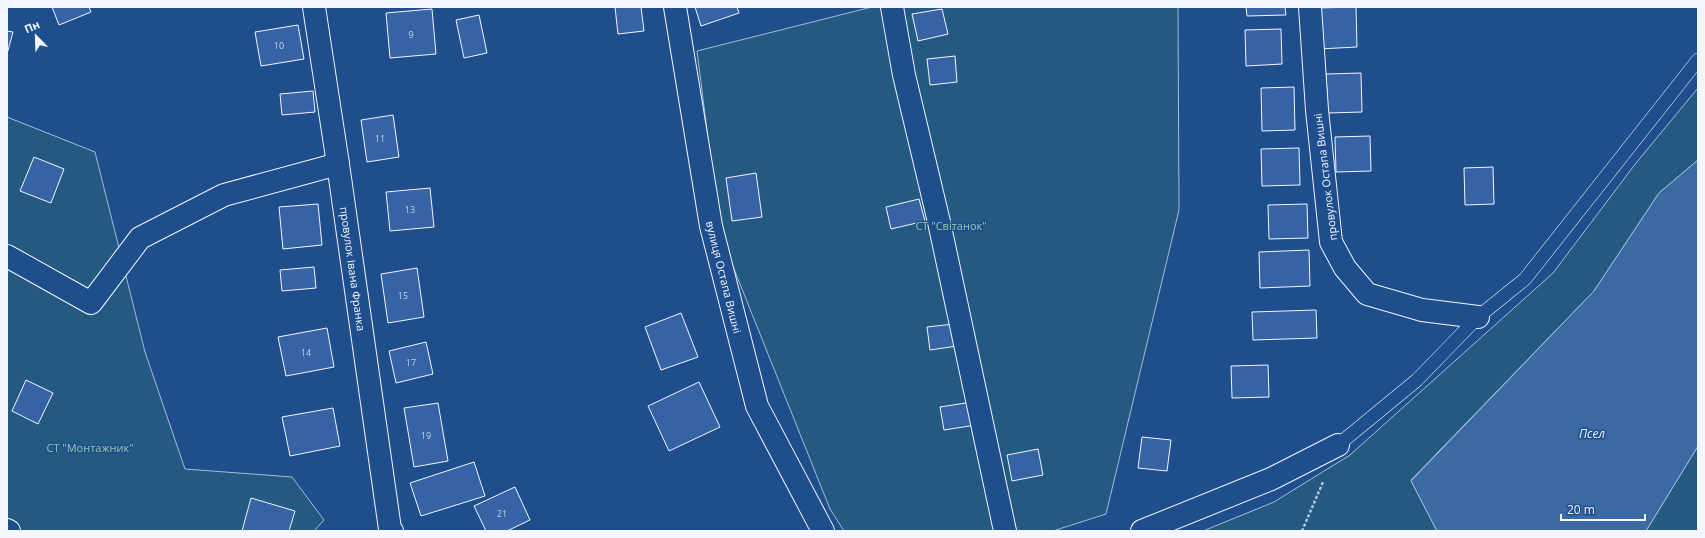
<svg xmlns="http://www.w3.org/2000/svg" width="1705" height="538" font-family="'Open Sans',sans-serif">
	<rect width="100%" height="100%" fill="#1f4e8c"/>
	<g fill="#245a82" stroke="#a8bbd7">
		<polygon points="872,7 1178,7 1179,210 1106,514 1053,531 844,531 830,509 720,234 697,51"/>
		<polygon points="1698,88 1698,160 1659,193 1594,291 1411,480 1437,531 1203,531 1274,502 1350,455 1553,273 1636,163"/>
		<polygon points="7,117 95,152 145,352 185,469 292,477 324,520 314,531 7,531"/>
		<polygon points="1698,446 1698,531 1646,531"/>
	</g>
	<polygon fill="#3b69a3" stroke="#a8bbd7" points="1698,160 1698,446 1646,531 1437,531 1411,481 1594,291 1659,193"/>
	<g fill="#3563a3" stroke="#f2f6ff">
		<polygon points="52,7 89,7 91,12 59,25"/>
		<polygon points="615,7 641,7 644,31 618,34"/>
		<polygon points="695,7 737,7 739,13 701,26"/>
		<polygon points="1246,7 1285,7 1286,15 1247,16"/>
		<polygon points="1356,7 1357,47 1319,49 1318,8"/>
		<polygon points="432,9 436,54 390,58 386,13"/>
		<polygon points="942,9 948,34 918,41 912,14"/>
		<polygon points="479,15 487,53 464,58 456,20"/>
		<polygon points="298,25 304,59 261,66 255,32"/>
		<polygon points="1281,29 1282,64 1246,66 1245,30"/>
		<polygon points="7,31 13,32 7,54"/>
		<polygon points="955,56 957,82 930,85 927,59"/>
		<polygon points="1361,73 1362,112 1328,113 1326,74"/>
		<polygon points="1294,87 1295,130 1262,131 1261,88"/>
		<polygon points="313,91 315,112 282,115 280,94"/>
		<polygon points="393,115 399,157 367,162 361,120"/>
		<polygon points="1370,136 1371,171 1336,172 1335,137"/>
		<polygon points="1299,148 1300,185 1262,186 1261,149"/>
		<polygon points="34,157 64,169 51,203 20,191"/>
		<polygon points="1493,167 1494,204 1465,205 1464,168"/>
		<polygon points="756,173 762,217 732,221 726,178"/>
		<polygon points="430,188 434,227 390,231 386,192"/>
		<polygon points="919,199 925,221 891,229 886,207"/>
		<polygon points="318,204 322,245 283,249 279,207"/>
		<polygon points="1307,204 1308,238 1269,239 1268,205"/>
		<polygon points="1309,250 1310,286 1260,288 1259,252"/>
		<polygon points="314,267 316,288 282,291 280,270"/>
		<polygon points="417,268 424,317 388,323 381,274"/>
		<polygon points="1316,310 1317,338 1253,340 1252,312"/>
		<polygon points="681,313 698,357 661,370 645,327"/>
		<polygon points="954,324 957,346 930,350 927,327"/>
		<polygon points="327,328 334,367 286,376 278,337"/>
		<polygon points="426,342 433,374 396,383 389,351"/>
		<polygon points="1268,365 1269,397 1232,398 1231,366"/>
		<polygon points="26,380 53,393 38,424 12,411"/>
		<polygon points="699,382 720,427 669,451 648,406"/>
		<polygon points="972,402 976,425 944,430 940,407"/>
		<polygon points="438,403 448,461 414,467 404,408"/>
		<polygon points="333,408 340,446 290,456 282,417"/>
		<polygon points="1142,437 1171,440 1167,471 1138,468"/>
		<polygon points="1038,449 1043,475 1012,481 1007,455"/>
		<polygon points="474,462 485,496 421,516 410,483"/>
		<polygon points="515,487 530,520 507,531 486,531 474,506"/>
		<polygon points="251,498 295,511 289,531 242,531"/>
	</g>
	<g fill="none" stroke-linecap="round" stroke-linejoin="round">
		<defs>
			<polyline id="lane" points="1338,445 1417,380 1478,317 1525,279 1698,60"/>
			<g id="street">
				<polyline points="314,7 338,164 390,529 392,531"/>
				<polyline points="675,7 711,226 757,406 823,531"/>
				<polyline points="892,7 904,75 939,222 1005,531"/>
				<polyline points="1310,7 1317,110 1331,242 1345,268 1367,294 1422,310 1478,317"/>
				<polyline points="7,256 91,303 140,238 224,195 338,164"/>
				<polyline points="7,530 9,531"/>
				<polyline points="1142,531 1271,479 1338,445"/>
			</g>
		</defs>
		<use href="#lane" stroke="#f2f6ff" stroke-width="14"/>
		<use href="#street" stroke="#f2f6ff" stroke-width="24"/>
		<polyline stroke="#b3c4dc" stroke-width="2.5" stroke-dasharray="3 2" stroke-linecap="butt" points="1302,531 1323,482"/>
		<use href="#lane" stroke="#1f4e8c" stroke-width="13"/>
		<use href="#street" stroke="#1f4e8c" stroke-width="22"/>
	</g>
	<g text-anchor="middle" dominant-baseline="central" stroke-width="3" stroke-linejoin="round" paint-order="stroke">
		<g font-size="9" fill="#c3d1e8">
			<text x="411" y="34">9</text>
			<text x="279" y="45">10</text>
			<text x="380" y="138">11</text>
			<text x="410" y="209">13</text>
			<text x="403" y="295">15</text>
			<text x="306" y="352">14</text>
			<text x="411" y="362">17</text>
			<text x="426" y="435">19</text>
			<text x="502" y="513">21</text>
		</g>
		<g font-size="11" fill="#f2f6ff" stroke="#1f4e8c">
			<text transform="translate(1325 177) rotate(-97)">провулок Остапа Вишні</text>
			<text transform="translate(353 269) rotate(82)">провулок Івана Франка</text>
			<text transform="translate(724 277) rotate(76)">вулиця Остапа Вишні</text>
		</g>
		<g font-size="11" fill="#97c8a6" stroke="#1f4e8c">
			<text x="951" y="225">СТ "Світанок"</text>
			<text x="90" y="447">СТ "Монтажник"</text>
		</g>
		<g font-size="12" font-style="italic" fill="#f2f6ff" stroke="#1f4e8c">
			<text x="1592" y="433">Псел</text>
		</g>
	</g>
	<rect width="1705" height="538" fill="none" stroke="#f2f6ff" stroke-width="16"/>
	<g transform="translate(36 36) rotate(337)" stroke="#1f4e8c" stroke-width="3" paint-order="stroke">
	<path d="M0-3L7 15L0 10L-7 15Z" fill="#f2f6ff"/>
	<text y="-6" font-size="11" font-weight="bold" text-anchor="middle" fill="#f2f6ff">Пн</text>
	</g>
	<path d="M1561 514v6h84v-6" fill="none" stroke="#f2f6ff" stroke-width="2"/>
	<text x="1567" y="514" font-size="12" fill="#f2f6ff" stroke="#1f4e8c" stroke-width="3" paint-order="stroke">20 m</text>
</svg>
